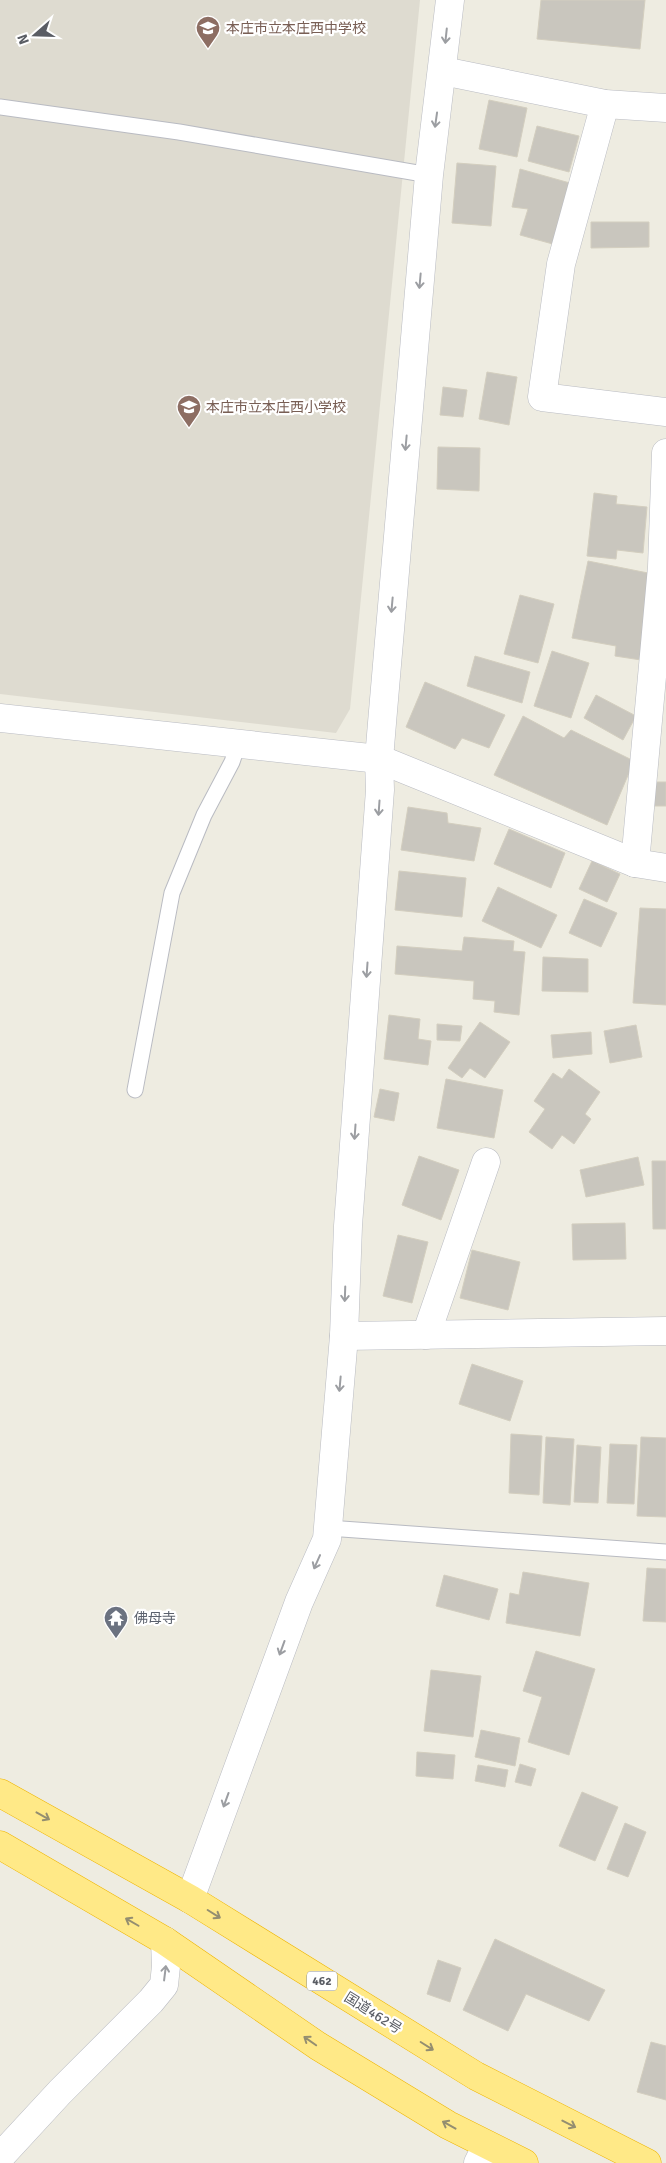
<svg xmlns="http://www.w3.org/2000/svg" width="666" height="2163" font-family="Signika,'Noto Sans JP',sans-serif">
	<rect width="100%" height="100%" fill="#eeece1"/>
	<polygon fill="#dedbd0" points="0,0 420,0 350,709 336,733 0,694"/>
	<g fill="#c9c6be" stroke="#d3cebf">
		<polygon points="541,0 645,0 640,49 537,39"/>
		<polygon points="489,100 527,108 517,157 479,149"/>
		<polygon points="537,126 579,136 569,172 528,161"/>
		<polygon points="457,163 496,166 491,226 452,223"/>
		<polygon points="520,169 577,185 560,246 520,235 528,209 512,207"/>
		<polygon points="591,222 649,222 649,247 591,248"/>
		<polygon points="487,372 517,377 509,425 479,419"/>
		<polygon points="443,387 467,390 463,417 440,415"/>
		<polygon points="438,447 480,448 479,491 437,489"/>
		<polygon points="594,493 617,496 616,504 647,507 643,553 617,550 616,559 587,556"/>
		<polygon points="588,561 658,575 641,660 615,656 616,646 572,638"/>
		<polygon points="520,595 554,604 538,663 504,654"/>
		<polygon points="552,651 589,663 571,718 534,706"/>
		<polygon points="475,656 530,672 522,703 467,686"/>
		<polygon points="425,682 505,715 489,748 462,738 455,749 406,727"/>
		<polygon points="596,695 636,716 623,740 584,718"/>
		<polygon points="523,716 564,738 571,730 634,761 607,825 494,775"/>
		<rect x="654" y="782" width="12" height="24"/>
		<polygon points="408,807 447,813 448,823 481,828 474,861 401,850"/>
		<polygon points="509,829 565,853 551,888 494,864"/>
		<polygon points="592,861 620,874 607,902 579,889"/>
		<polygon points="399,871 466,878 462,917 395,910"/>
		<polygon points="498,887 557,915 541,948 482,921"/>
		<polygon points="584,899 617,913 601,947 569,933"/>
		<polygon points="640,908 666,909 666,1005 633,1003"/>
		<polygon points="464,937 514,941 513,951 525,952 519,1015 494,1012 495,1001 473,999 474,981 395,974 397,946 462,951"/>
		<polygon points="543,957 588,959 588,992 542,991"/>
		<polygon points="389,1015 420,1019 418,1039 431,1041 428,1065 384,1059"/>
		<polygon points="480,1022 510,1042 485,1078 470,1068 462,1078 448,1068"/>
		<polygon points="437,1024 462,1026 460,1041 437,1040"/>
		<polygon points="636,1025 642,1057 610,1063 604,1031"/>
		<polygon points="591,1032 592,1054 553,1058 551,1035"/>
		<polygon points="569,1069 600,1092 585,1114 591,1119 574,1144 562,1135 552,1149 529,1132 545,1109 534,1101 553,1073 562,1079"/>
		<polygon points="446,1079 503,1090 494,1138 437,1128"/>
		<polygon points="380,1089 399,1093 394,1121 374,1117"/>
		<polygon points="419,1156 459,1170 441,1220 402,1205"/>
		<polygon points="638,1157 644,1185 586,1197 580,1170"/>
		<polygon points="652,1161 666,1161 666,1229 653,1229"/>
		<polygon points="625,1223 626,1259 573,1260 572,1224"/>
		<polygon points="398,1235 428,1242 412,1303 383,1296"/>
		<polygon points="472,1250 520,1262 508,1310 460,1298"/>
		<polygon points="472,1364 523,1381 510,1421 459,1404"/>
		<polygon points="511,1434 542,1436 539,1495 509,1493"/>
		<polygon points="546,1437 574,1439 570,1505 543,1503"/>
		<polygon points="641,1437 666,1438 666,1517 637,1516"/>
		<polygon points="610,1444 637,1445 634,1504 607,1503"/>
		<polygon points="577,1445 601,1447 598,1503 574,1502"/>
		<polygon points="647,1568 666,1569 666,1622 643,1621"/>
		<polygon points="523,1572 589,1583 580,1636 506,1623 510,1593 519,1595"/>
		<polygon points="444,1575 498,1589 489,1620 436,1606"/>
		<polygon points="536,1651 595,1669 569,1755 528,1742 542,1697 523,1691"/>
		<polygon points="431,1670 481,1676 473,1737 424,1731"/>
		<polygon points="481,1730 520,1738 515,1766 475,1757"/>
		<polygon points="417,1752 455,1755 453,1779 416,1776"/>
		<polygon points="520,1764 536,1769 531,1786 515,1782"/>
		<polygon points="478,1765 508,1770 505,1787 475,1781"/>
		<polygon points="582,1792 618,1807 595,1861 559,1846"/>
		<polygon points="625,1823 646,1832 628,1877 607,1869"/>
		<polygon points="495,1939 605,1990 589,2021 526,1994 508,2031 463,2010"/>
		<polygon points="438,1960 461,1968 450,2002 427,1994"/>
		<polygon points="651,2042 666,2046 666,2100 637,2092"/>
	</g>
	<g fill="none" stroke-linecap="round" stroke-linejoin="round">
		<defs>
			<g id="lane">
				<polyline points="0,107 179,132 429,175"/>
				<polyline points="135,1090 172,893 204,815 232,762 238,744"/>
				<polyline points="328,1528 666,1552"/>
			</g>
			<g id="street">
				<polyline points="443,71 605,104 666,108"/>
				<polyline points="605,104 561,264 542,397 666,412"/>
				<polyline points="0,718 379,759 635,863 666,868"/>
				<polyline points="635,863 662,567 666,453"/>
				<polyline points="426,1335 486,1162"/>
				<polyline points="344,1336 666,1331"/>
				<polyline points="190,1899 299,1602 327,1539 344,1336 348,1226 380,790 379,759 382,723 429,175 450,0"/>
				<polyline points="0,2157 60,2092 151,2001 164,1985 166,1966 165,1941"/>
				<polyline points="478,2163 487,2145"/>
			</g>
			<g id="highway">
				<polyline points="0,1793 190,1899 476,2076 647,2163"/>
				<polyline points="0,1845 165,1941 318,2046 448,2125 524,2163"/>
			</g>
		</defs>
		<use href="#lane" stroke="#b9bbc2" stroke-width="17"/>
		<use href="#street" stroke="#b9bbc2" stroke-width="29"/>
		<use href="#highway" stroke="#efb500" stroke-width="29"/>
		<use href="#lane" stroke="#fff" stroke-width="15"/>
		<use href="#street" stroke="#fff" stroke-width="28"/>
		<use href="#highway" stroke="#ffe987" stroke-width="28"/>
	</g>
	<defs><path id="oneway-shaft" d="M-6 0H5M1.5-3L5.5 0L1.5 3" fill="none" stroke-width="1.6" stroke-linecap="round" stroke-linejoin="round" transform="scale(1.25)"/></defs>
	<g stroke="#9c9ea2">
		<use href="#oneway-shaft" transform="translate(446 36) rotate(96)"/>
		<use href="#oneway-shaft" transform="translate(436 120) rotate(98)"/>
		<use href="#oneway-shaft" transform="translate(420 281) rotate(95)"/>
		<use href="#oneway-shaft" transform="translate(406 443) rotate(95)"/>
		<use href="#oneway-shaft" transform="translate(392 605) rotate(95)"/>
		<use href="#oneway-shaft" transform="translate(379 808) rotate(94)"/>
		<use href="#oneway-shaft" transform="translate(367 970) rotate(94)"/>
		<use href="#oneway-shaft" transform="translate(355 1132) rotate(94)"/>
		<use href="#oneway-shaft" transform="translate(345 1294) rotate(92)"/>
		<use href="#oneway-shaft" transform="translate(340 1384) rotate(95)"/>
		<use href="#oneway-shaft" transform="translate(317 1562) rotate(114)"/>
		<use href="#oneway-shaft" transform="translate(282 1648) rotate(110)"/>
		<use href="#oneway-shaft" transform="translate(226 1800) rotate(110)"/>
		<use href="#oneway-shaft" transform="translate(165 1973) rotate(-83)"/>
	</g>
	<g stroke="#948e70">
		<use href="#oneway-shaft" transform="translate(43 1816) rotate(29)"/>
		<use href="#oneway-shaft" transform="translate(214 1914) rotate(32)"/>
		<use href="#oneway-shaft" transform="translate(132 1922) rotate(-150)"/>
		<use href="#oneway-shaft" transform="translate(310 2041) rotate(-145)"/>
		<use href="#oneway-shaft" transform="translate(427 2046) rotate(32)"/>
		<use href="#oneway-shaft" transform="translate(569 2124) rotate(27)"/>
		<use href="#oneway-shaft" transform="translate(449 2125) rotate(-151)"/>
	</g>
	<defs>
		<symbol id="school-pin" viewBox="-11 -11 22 30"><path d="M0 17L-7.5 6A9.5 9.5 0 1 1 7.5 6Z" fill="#8d6e63" stroke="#fff"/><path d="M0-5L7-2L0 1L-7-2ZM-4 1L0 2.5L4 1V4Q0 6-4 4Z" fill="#fff"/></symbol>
		<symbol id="temple-pin" viewBox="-11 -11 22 30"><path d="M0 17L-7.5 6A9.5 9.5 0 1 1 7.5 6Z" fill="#6b7280" stroke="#fff"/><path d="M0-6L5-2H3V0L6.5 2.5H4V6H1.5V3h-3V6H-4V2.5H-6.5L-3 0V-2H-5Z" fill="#fff"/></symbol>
	</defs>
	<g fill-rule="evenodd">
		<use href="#school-pin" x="194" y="14" width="28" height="38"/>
		<use href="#school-pin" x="175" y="393" width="28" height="38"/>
		<use href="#temple-pin" x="102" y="1604" width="28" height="38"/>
	</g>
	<g text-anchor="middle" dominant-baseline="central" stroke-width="4.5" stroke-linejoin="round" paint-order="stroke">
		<rect fill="#fff" stroke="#8c8e92" stroke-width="1" x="307" y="1971.5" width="30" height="19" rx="4"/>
		<g font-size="12" font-weight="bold" fill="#5a5d64">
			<text x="322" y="1981">462</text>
		</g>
		<g font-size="14" fill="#785e54" stroke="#fff" text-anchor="start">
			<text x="226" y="28">本庄市立本庄西中学校</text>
			<text x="206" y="407">本庄市立本庄西小学校</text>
		</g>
		<g font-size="14" fill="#5b616d" stroke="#fff" text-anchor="start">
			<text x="134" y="1618">佛母寺</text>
		</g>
		<g font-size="14" fill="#5a5d64" stroke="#fff">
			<text transform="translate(373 2013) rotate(32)">国道462号</text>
		</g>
	</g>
	<g transform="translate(35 35) rotate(250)" stroke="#ffffff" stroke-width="4" paint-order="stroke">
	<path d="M0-4L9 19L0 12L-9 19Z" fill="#5a5d64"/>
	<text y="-8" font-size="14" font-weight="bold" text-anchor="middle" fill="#5a5d64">N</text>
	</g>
</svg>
